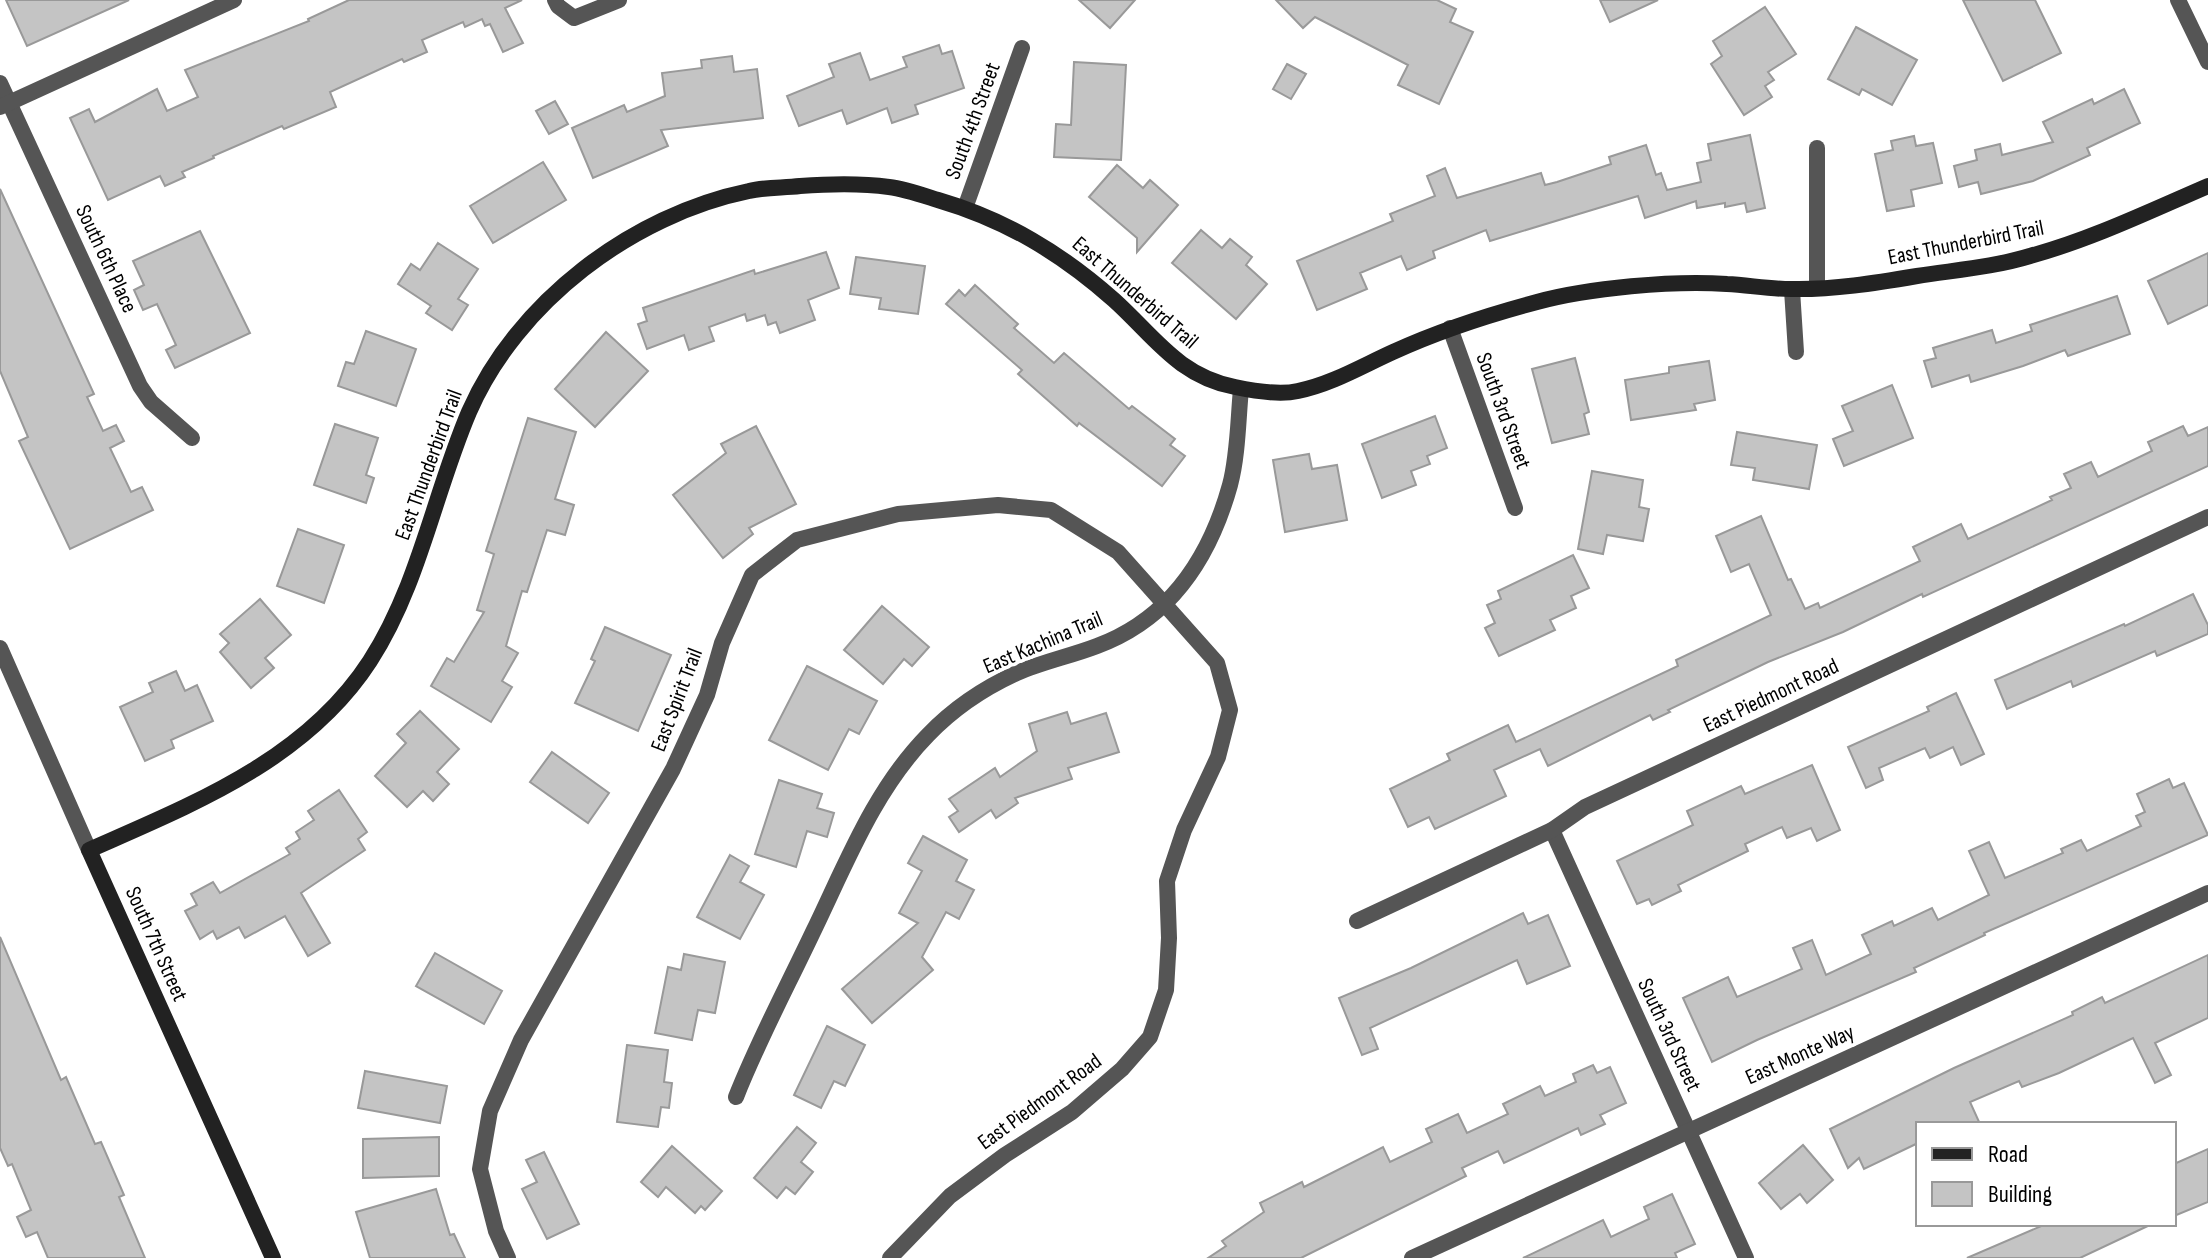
<svg xmlns="http://www.w3.org/2000/svg" width="2208" height="1258" font-family="'Sofia Sans Condensed',sans-serif">
	<rect width="100%" height="100%" fill="#fff"/>
	<g fill="#c4c4c4" stroke="#999" stroke-width="2">
		<polygon points="6,0 129,0 27,46"/>
		<polygon points="349,0 522,0 505,8 523,43 503,52 490,24 485,26 482,19 465,27 463,22 422,40 427,52 404,62 402,59 330,92 336,107 284,129 282,126 213,156 214,158 182,172 185,177 165,186 160,176 108,200 70,118 89,109 95,122 157,89 167,111 198,97 185,70 309,21 308,19"/>
		<polygon points="1079,0 1135,0 1110,28"/>
		<polygon points="1276,0 1437,0 1456,9 1450,22 1473,32 1439,104 1398,85 1408,65 1315,17 1303,28"/>
		<polygon points="1600,0 1658,0 1610,22"/>
		<polygon points="1963,0 2035,0 2061,53 2003,81"/>
		<polygon points="1765,7 1796,54 1768,72 1774,80 1765,86 1772,97 1744,115 1711,64 1722,56 1713,41"/>
		<polygon points="1856,27 1917,60 1892,105 1862,89 1859,95 1828,79"/>
		<polygon points="939,45 942,54 952,51 964,88 915,105 918,114 892,123 887,108 847,124 842,110 799,126 787,96 834,77 829,64 860,53 870,80 907,67 903,57"/>
		<polygon points="732,56 734,72 757,69 763,118 661,130 668,146 593,178 572,128 624,105 627,112 665,96 662,73 702,68 701,60"/>
		<polygon points="1074,62 1126,65 1121,160 1054,157 1056,124 1071,125"/>
		<polygon points="1287,64 1306,74 1291,99 1273,89"/>
		<polygon points="2124,89 2140,123 2087,148 2090,155 2033,181 1981,194 1978,182 1959,187 1954,166 1977,160 1975,150 2000,144 2002,155 2053,142 2043,122 2092,99 2094,104"/>
		<polygon points="555,101 568,124 549,134 536,111"/>
		<polygon points="1750,135 1765,208 1747,212 1745,203 1725,207 1725,203 1697,208 1696,201 1645,218 1638,196 1490,241 1486,230 1433,251 1435,258 1407,270 1401,256 1360,273 1367,289 1317,310 1297,261 1393,221 1390,214 1435,196 1427,176 1445,168 1457,198 1541,173 1545,185 1557,182 1611,164 1609,157 1646,145 1656,175 1661,173 1667,190 1701,182 1697,163 1711,160 1708,144"/>
		<polygon points="1914,136 1916,146 1933,143 1942,183 1911,190 1914,206 1887,211 1875,154 1893,150 1891,141"/>
		<polygon points="543,162 566,200 493,243 470,206"/>
		<polygon points="1117,165 1143,188 1150,180 1178,205 1137,252 1137,238 1089,197"/>
		<polygon points="0,189 94,394 87,397 103,431 116,425 124,441 110,448 131,492 142,487 153,510 70,549 19,441 28,437 0,371"/>
		<polygon points="1201,230 1222,248 1230,239 1252,257 1246,265 1267,284 1236,319 1172,263"/>
		<polygon points="200,231 250,333 175,368 166,350 176,345 157,304 143,310 134,290 144,285 133,261"/>
		<polygon points="438,243 478,269 458,299 468,305 452,330 426,313 431,306 398,284 411,264 420,270"/>
		<polygon points="826,252 839,288 808,300 815,320 780,333 776,322 768,325 765,315 747,321 745,314 709,327 714,341 689,350 684,335 647,349 638,324 647,321 643,308 754,270 755,274"/>
		<polygon points="2208,253 2208,305 2168,324 2148,281"/>
		<polygon points="856,257 925,266 918,314 879,309 881,298 850,294"/>
		<polygon points="975,285 1018,324 1014,328 1054,363 1064,353 1129,409 1132,406 1175,439 1170,445 1185,456 1162,486 1079,423 1077,426 1018,374 1022,370 946,304 959,290 965,296"/>
		<polygon points="2117,296 2130,334 2068,356 2065,350 2023,366 1971,382 1969,375 1932,387 1924,361 1936,358 1933,348 1992,330 1996,343 2032,331 2030,325"/>
		<polygon points="366,331 416,349 396,406 338,386 346,362 354,364"/>
		<polygon points="606,332 648,371 595,427 555,389"/>
		<polygon points="1575,358 1589,412 1584,414 1589,434 1552,443 1532,369"/>
		<polygon points="1709,361 1715,400 1694,404 1696,410 1631,420 1625,380 1669,373 1669,367"/>
		<polygon points="1892,385 1913,438 1844,466 1833,439 1853,431 1842,406"/>
		<polygon points="1435,416 1447,448 1427,456 1430,464 1411,471 1416,485 1382,498 1362,444"/>
		<polygon points="528,418 576,432 555,499 574,505 565,535 547,530 527,592 522,591 506,646 518,653 502,681 512,687 491,722 431,686 447,658 454,662 484,612 477,610 494,554 486,551"/>
		<polygon points="335,424 378,438 366,475 374,478 366,503 314,485"/>
		<polygon points="756,426 796,504 749,528 753,534 723,558 673,495 726,453 721,444"/>
		<polygon points="2183,426 2188,436 2208,427 2208,466 1923,597 1922,594 1843,632 1768,662 1668,710 1670,712 1653,720 1650,715 1548,766 1540,749 1494,770 1506,796 1435,829 1429,817 1408,827 1390,789 1450,760 1447,754 1508,725 1516,742 1678,666 1676,660 1771,615 1749,564 1731,572 1716,536 1761,516 1788,580 1791,579 1805,609 1818,603 1820,608 1920,561 1913,547 1961,524 1968,539 2052,500 2050,497 2071,488 2064,474 2091,462 2098,477 2152,451 2148,442"/>
		<polygon points="1737,432 1817,445 1809,489 1753,480 1755,468 1731,465"/>
		<polygon points="1309,454 1312,469 1337,465 1347,520 1285,532 1273,460"/>
		<polygon points="1592,471 1643,480 1639,507 1649,509 1643,541 1607,535 1603,554 1578,549"/>
		<polygon points="298,529 344,545 324,603 277,586"/>
		<polygon points="1573,555 1589,588 1571,596 1576,608 1550,620 1555,630 1499,656 1485,628 1495,623 1487,605 1501,599 1498,591"/>
		<polygon points="2193,594 2208,625 2208,634 2157,656 2155,651 2073,687 2071,681 2007,709 1995,680 2124,624 2125,626"/>
		<polygon points="260,599 291,635 265,658 274,668 251,688 220,652 229,643 220,634"/>
		<polygon points="882,606 929,647 912,666 904,659 883,684 844,650"/>
		<polygon points="605,627 671,655 638,731 575,703 595,661 591,659"/>
		<polygon points="807,666 877,701 859,734 849,729 828,770 769,740"/>
		<polygon points="176,671 185,691 197,685 213,721 171,740 174,748 145,761 120,707 153,692 149,683"/>
		<polygon points="1956,693 1984,754 1961,765 1953,747 1930,758 1925,748 1879,768 1883,780 1866,788 1848,747 1929,711 1927,707"/>
		<polygon points="420,711 459,749 437,772 449,784 433,801 423,791 407,807 375,776 406,743 397,734"/>
		<polygon points="1067,712 1071,724 1106,713 1119,752 1068,768 1072,779 1015,798 1018,803 996,818 991,810 959,832 949,817 958,811 949,799 995,768 1000,777 1037,751 1029,724"/>
		<polygon points="552,752 609,793 588,823 530,782"/>
		<polygon points="1812,765 1840,830 1817,841 1811,828 1787,838 1782,827 1745,844 1748,851 1678,885 1681,891 1652,905 1649,899 1637,904 1617,861 1693,825 1687,811 1741,786 1745,794"/>
		<polygon points="2169,779 2173,788 2184,783 2208,835 1984,933 1985,935 1914,968 1916,972 1757,1040 1712,1062 1683,998 1728,977 1737,997 1802,969 1793,948 1812,940 1826,975 1871,954 1862,935 1892,921 1894,926 1932,908 1938,920 1989,895 1969,851 1989,842 2005,878 2063,853 2061,849 2081,840 2087,851 2141,826 2136,816 2145,812 2137,794"/>
		<polygon points="779,780 822,794 817,808 834,813 827,837 807,831 796,867 755,854"/>
		<polygon points="339,790 367,832 358,839 365,850 301,893 330,943 308,956 285,916 245,938 239,927 217,939 213,931 200,939 185,911 197,905 191,894 213,882 220,893 290,854 286,848 300,839 296,832 314,820 308,811"/>
		<polygon points="923,836 967,860 956,881 974,890 959,919 946,912 922,957 933,970 872,1023 842,989 918,923 899,913 922,871 908,863"/>
		<polygon points="730,855 749,866 740,882 764,895 740,939 697,917"/>
		<polygon points="1523,913 1528,924 1548,915 1570,966 1527,984 1517,960 1370,1028 1378,1049 1362,1055 1339,998 1411,968"/>
		<polygon points="0,937 61,1080 66,1077 95,1144 101,1142 124,1195 119,1197 145,1258 48,1258 37,1232 26,1237 17,1217 31,1210 12,1164 8,1166 0,1148"/>
		<polygon points="435,953 502,991 484,1024 416,986"/>
		<polygon points="684,954 725,962 715,1013 698,1010 692,1040 655,1033 668,967 681,970"/>
		<polygon points="2208,955 2208,1018 2155,1043 2171,1075 2155,1083 2133,1038 2059,1073 2022,1087 2019,1081 1970,1102 1980,1124 1918,1124 1918,1143 1864,1169 1859,1158 1848,1168 1830,1129 1954,1068 2073,1015 2072,1012 2102,997 2105,1003"/>
		<polygon points="827,1026 865,1045 845,1086 834,1081 821,1108 794,1095"/>
		<polygon points="627,1045 668,1050 664,1082 672,1083 669,1108 661,1107 658,1127 617,1122"/>
		<polygon points="1593,1065 1597,1073 1610,1067 1626,1103 1600,1115 1605,1124 1581,1135 1578,1128 1504,1163 1498,1151 1462,1168 1466,1176 1301,1258 1208,1258 1226,1246 1222,1241 1264,1212 1260,1203 1302,1182 1304,1187 1383,1147 1390,1162 1432,1142 1426,1129 1458,1114 1467,1133 1508,1114 1503,1104 1540,1086 1545,1096 1576,1082 1573,1074"/>
		<polygon points="365,1071 447,1086 440,1123 358,1108"/>
		<polygon points="797,1127 816,1143 801,1162 813,1172 795,1194 786,1187 777,1198 754,1178"/>
		<polygon points="439,1137 439,1176 363,1178 363,1139"/>
		<polygon points="1803,1145 1833,1180 1807,1203 1800,1194 1781,1209 1759,1183"/>
		<polygon points="672,1146 722,1191 705,1210 701,1206 695,1213 666,1187 658,1197 641,1182"/>
		<polygon points="2208,1149 2208,1202 2174,1216 2174,1164"/>
		<polygon points="544,1152 579,1224 547,1239 522,1189 537,1182 526,1160"/>
		<polygon points="436,1189 450,1235 454,1234 465,1258 370,1258 356,1212"/>
		<polygon points="1672,1194 1695,1244 1675,1253 1677,1258 1523,1258 1603,1220 1611,1237 1649,1219 1644,1207"/>
		<polygon points="2046,1224 2152,1224 2080,1258 1967,1258"/>
	</g>
	<g fill="none" stroke-linecap="round" stroke-linejoin="round">
		<g stroke="#555" stroke-width="16">
			<polyline points="555,0 558,6 574,18 619,0"/>
			<polyline points="2178,0 2208,62"/>
			<polyline points="0,83 140,386 151,402 192,438"/>
			<polyline points="0,107 234,0"/>
			<polyline points="1817,148 1817,287"/>
			<polyline points="965,208 1022,48"/>
			<polyline points="1792,290 1796,352"/>
			<polyline points="1450,328 1515,508"/>
			<polyline points="0,648 89,850"/>
			<polyline points="1552,830 1746,1258"/>
			<polyline points="1357,921 1552,830 1585,807 2208,517"/>
			<path d="M736,1097C758,1041 787,987 813,932C846,864 874,790 928,735C953,709 984,688 1017,673C1042,662 1071,656 1097,646C1170,619 1210,557 1230,485C1238,455 1238,420 1241,389"/>
			<polyline points="508,1258 496,1231 480,1169 490,1111 521,1040 673,769 707,695 722,643 752,575 797,540 898,514 998,505 1051,510 1118,552 1217,663 1230,710 1218,757 1184,830 1167,881 1169,938 1166,990 1150,1037 1122,1069 1072,1112 1005,1155 950,1196 890,1258"/>
			<polyline points="1412,1258 2208,893"/>
		</g>
		<path stroke="#222" stroke-width="16" d="M273,1258L89,850C193,804 306,760 370,661C419,585 434,494 469,412C517,302 632,215 749,191C765,187 783,188 800,186C828,184 860,183 889,187C905,189 922,195 938,200C1006,220 1061,253 1114,300C1154,336 1178,376 1235,387C1254,391 1280,395 1298,391C1332,384 1362,366 1393,352C1439,331 1488,315 1537,302C1588,288 1674,280 1727,284C1748,285 1769,289 1791,289C1832,290 1876,283 1917,276C1955,270 1994,267 2030,256C2092,239 2150,211 2208,186"/>
	</g>
	<g text-anchor="middle" dominant-baseline="central" stroke-width="7" stroke-linejoin="round" paint-order="stroke">
		<g font-size="22" fill="#000" stroke="#fff">
			<text transform="translate(973 121) rotate(-70)">South 4th Street</text>
			<text transform="translate(1966 243) rotate(-11)">East Thunderbird Trail</text>
			<text transform="translate(106 259) rotate(65)">South 6th Place</text>
			<text transform="translate(1135 293) rotate(41)">East Thunderbird Trail</text>
			<text transform="translate(1503 411) rotate(70)">South 3rd Street</text>
			<text transform="translate(429 465) rotate(-70)">East Thunderbird Trail</text>
			<text transform="translate(1043 643) rotate(-23)">East Kachina Trail</text>
			<text transform="translate(1771 696) rotate(-25)">East Piedmont Road</text>
			<text transform="translate(677 700) rotate(-69)">East Spirit Trail</text>
			<text transform="translate(156 944) rotate(66)">South 7th Street</text>
			<text transform="translate(1669 1035) rotate(65)">South 3rd Street</text>
			<text transform="translate(1800 1055) rotate(-24)">East Monte Way</text>
			<text transform="translate(1040 1102) rotate(-36)">East Piedmont Road</text>
		</g>
	</g>
	<rect x="1916" y="1122" width="260" height="104" fill="#ffffff" stroke="#999999" stroke-width="2"/>
	<rect x="1932" y="1148" width="40" height="12" fill="#222222" stroke="#999999" stroke-width="2"/>
	<text x="1988" y="1162" font-size="24" fill="#000000">Road</text>
	<rect x="1932" y="1182" width="40" height="24" fill="#c4c4c4" stroke="#999999" stroke-width="2"/>
	<text x="1988" y="1202" font-size="24" fill="#000000">Building</text>
</svg>
